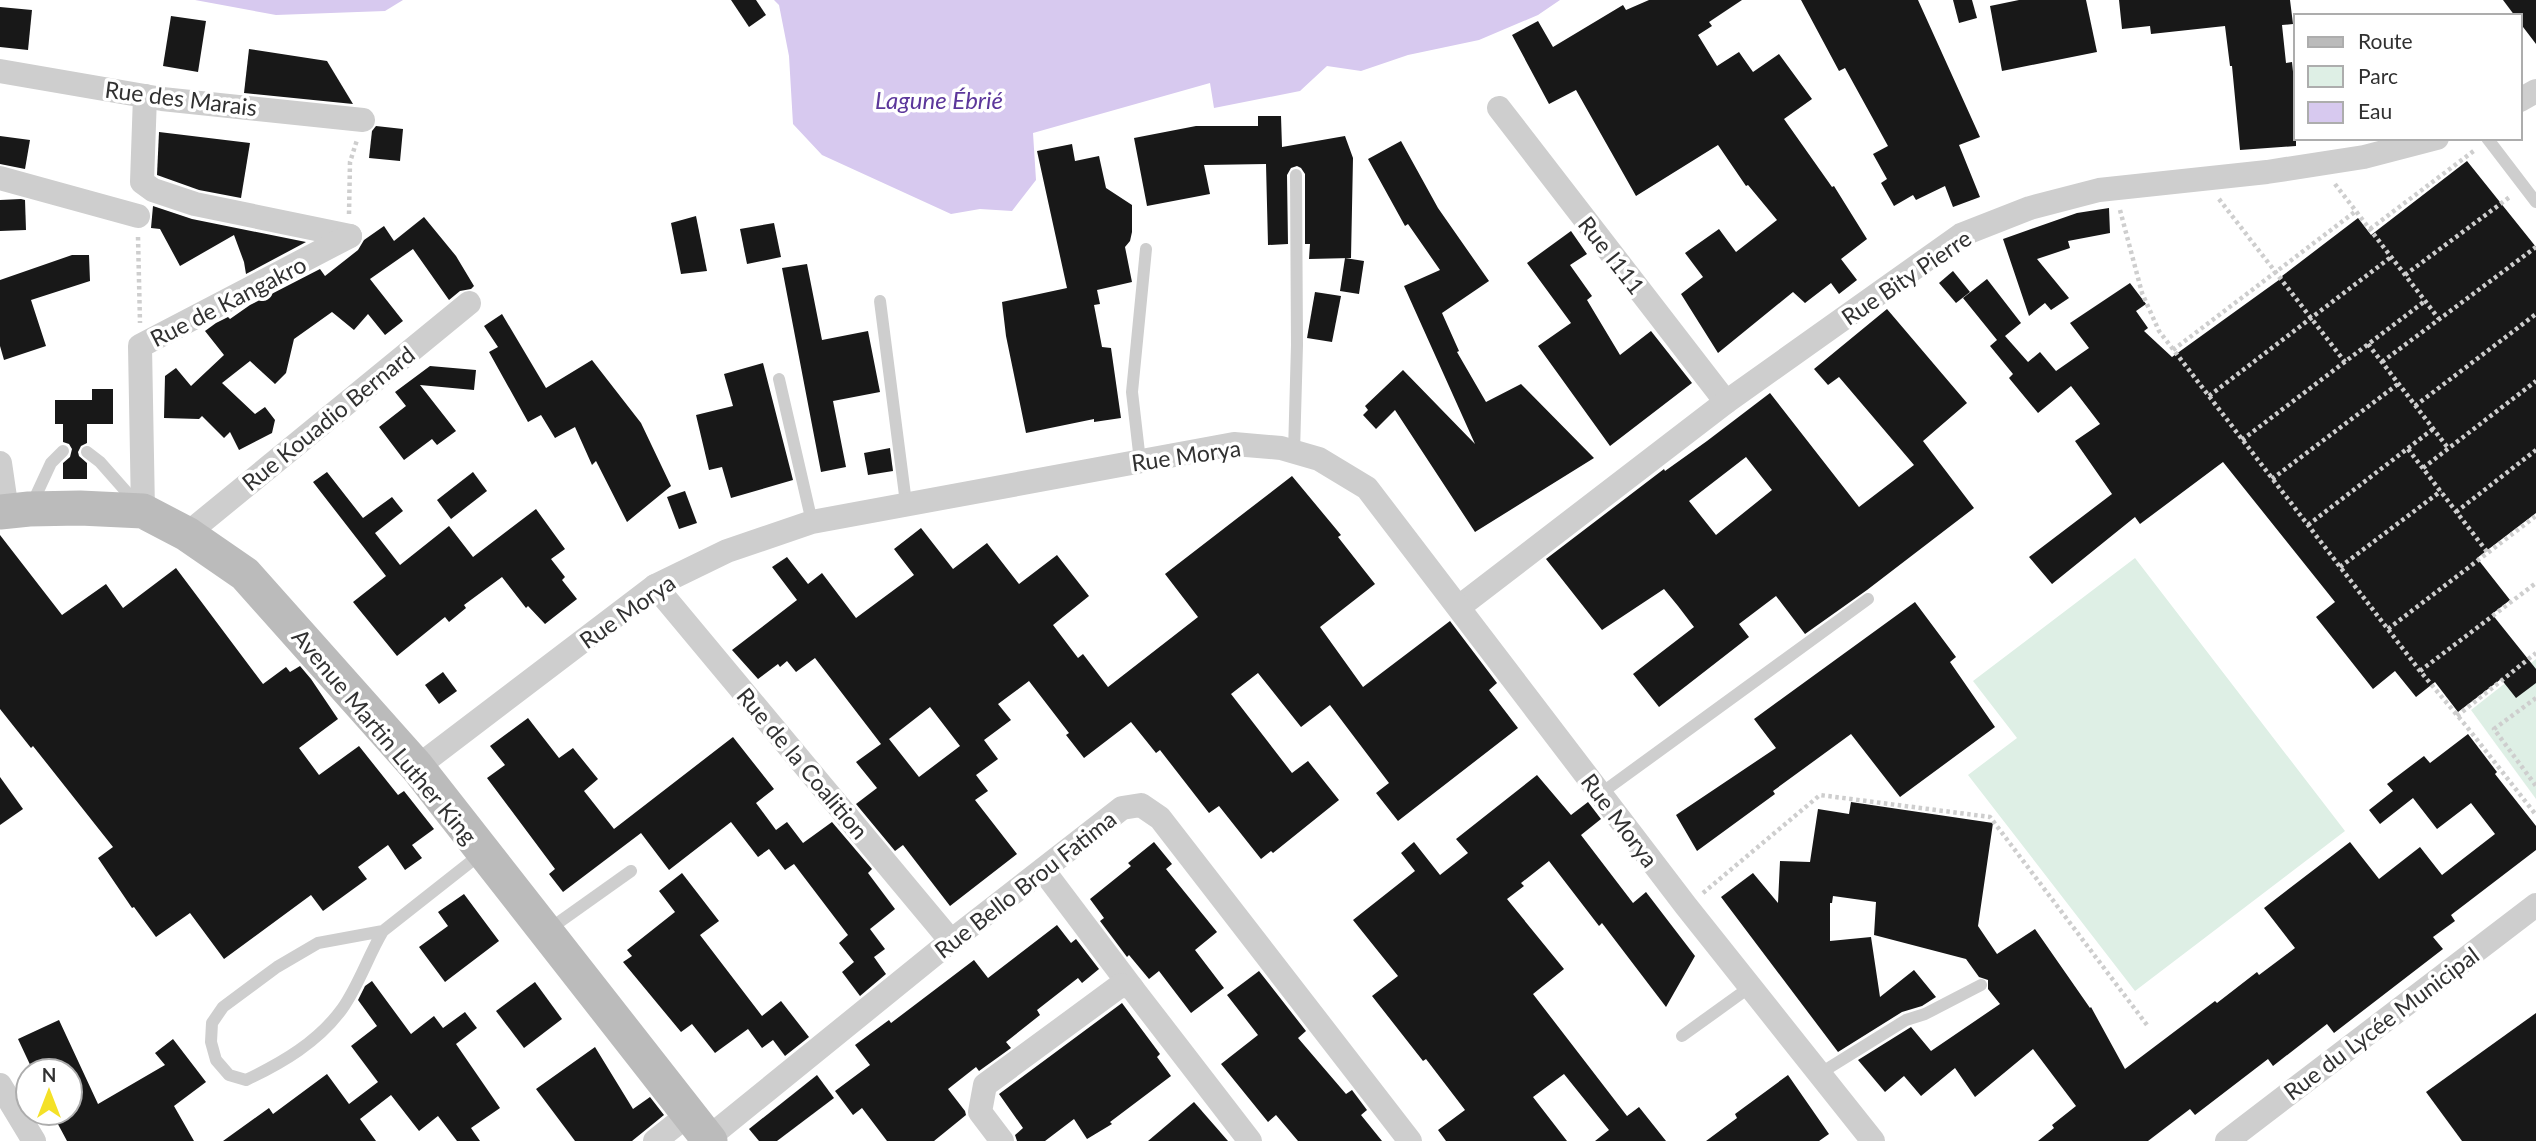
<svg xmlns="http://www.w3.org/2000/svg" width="2536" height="1141" font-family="Lato,sans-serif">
	<rect width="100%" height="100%" fill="#fff"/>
	<g fill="#deefe5">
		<polygon points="2135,558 2345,831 2135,991 1968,775 2017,738 1973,681"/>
		<polygon points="2536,659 2536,799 2471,710"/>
	</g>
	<g fill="#d7c9ef">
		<polygon points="195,0 403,0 385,11 276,15"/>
		<polygon points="774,0 1560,0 1538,15 1479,40 1408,55 1361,71 1327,66 1300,91 1214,108 1210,83 1033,133 1036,180 1012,211 980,209 951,214 822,155 793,124 789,56 779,5"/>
	</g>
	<g fill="#181818" fill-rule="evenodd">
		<polygon points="731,0 756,0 766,15 749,27"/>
		<polygon points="1649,0 1742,0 1709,22 1712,26 1698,35 1717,66 1739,52 1753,72 1779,54 1812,99 1784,119 1832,187 1834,186 1867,239 1841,259 1857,280 1839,294 1831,283 1805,303 1793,292 1718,353 1681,294 1703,277 1685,253 1719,229 1736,252 1777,220 1748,185 1746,186 1718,145 1636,196 1576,90 1549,104 1512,35 1538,21 1553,47 1623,5 1626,10"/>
		<polygon points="1801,0 1918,0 1980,137 1959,145 1980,197 1953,207 1945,186 1916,200 1913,195 1894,206 1881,183 1887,179 1873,154 1888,146 1845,68 1839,71"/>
		<polygon points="1953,0 1972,0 1977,18 1959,23"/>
		<polygon points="2019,0 2086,0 2097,52 2002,71 1990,6"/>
		<polygon points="2119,0 2290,0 2293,24 2282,25 2286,63 2292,62 2296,101 2296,146 2240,150 2232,66 2230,66 2225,26 2151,34 2150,26 2122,29"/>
		<polygon points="2503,0 2536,0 2536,44 2520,23 2520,16 2515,16"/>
		<polygon points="0,7 32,10 28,50 0,47"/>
		<polygon points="171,16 206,21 198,72 163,66"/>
		<polygon points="249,49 327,61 353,104 244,93"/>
		<polygon points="1258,116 1281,116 1282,147 1345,136 1353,158 1351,258 1309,259 1310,244 1305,244 1305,174 1301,168 1297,166 1291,168 1287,175 1288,244 1268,245 1266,164 1204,165 1210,194 1147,206 1134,138 1196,126 1258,126"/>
		<polygon points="376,126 403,129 400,161 369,158 372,131"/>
		<polygon points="159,132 250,143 241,198 199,190 157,175"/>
		<polygon points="0,136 30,140 25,169 0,164"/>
		<polygon points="1401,141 1438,208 1489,281 1442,313 1459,351 1457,352 1486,402 1521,384 1594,458 1475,532 1395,410 1376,429 1363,415 1368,410 1365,406 1403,370 1475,444 1404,286 1440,270 1408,224 1405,226 1368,159"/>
		<polygon points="1072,144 1075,161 1099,156 1106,188 1132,205 1132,232 1130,241 1125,247 1132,282 1097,290 1100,304 1094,305 1102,347 1111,348 1121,418 1094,422 1094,419 1026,433 1006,336 1002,302 1067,288 1037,151"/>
		<polygon points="2467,161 2536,247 2536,513 2477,558 2510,600 2492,614 2536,669 2536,683 2516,698 2501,679 2458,712 2435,682 2416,697 2395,671 2373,689 2316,617 2335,602 2223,462 2140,524 2135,517 2052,584 2029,557 2112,494 2075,441 2100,424 2071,386 2038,413 2009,378 2013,374 1990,346 1997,340 1963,298 1987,279 2021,323 2005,336 2028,362 2040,352 2056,371 2089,348 2070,323 2130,283 2146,304 2136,311 2148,328 2144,331 2172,357 2283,277 2282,276 2358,218 2371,235"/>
		<polygon points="21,199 25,200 26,230 0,231 0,200"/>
		<polygon points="153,206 192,219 306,242 246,274 244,262 234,235 180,266 160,229 151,228"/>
		<polygon points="2109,208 2110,233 2068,241 2070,248 2037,259 2069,298 2051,310 2045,303 2029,316 2003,239 2077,213"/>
		<polygon points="696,216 707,271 681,274 671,223"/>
		<polygon points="424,217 456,256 474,286 471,289 460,291 449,300 413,249 370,279 403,321 385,335 368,314 354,330 332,312 294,339 286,373 275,384 250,361 222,383 255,414 265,407 275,420 272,433 239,450 230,432 224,438 202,416 199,419 164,418 165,376 176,368 191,386 224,355 205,331 216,323 228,317 230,319 250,305 320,269 325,276 358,250 364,240 384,226 394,241"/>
		<polygon points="774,223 781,257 747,264 740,229"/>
		<polygon points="1571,231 1587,254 1570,265 1592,296 1587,300 1620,355 1651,331 1692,383 1610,446 1538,346 1571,323 1527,263"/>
		<polygon points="72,255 89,255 90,281 31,300 46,346 4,360 0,346 0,280"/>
		<polygon points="1345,258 1364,261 1359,294 1340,291"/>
		<polygon points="807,264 822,340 868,331 880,392 833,401 846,467 821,472 782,268"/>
		<polygon points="1953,271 1970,292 1956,303 1939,283"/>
		<polygon points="1315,292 1341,296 1332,342 1307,338"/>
		<path d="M1887,309L1967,403L1923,441L1974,508L1867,590L1805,634L1776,596L1739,624L1749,637L1659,707L1633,674L1694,627L1678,606L1664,589L1602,630L1546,559L1664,469L1665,471L1707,441L1770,393L1859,507L1914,465L1839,377L1828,385L1814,369ZM1746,457L1772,490L1716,535L1689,501Z"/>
		<polygon points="502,314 546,388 592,360 641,423 671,486 627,522 596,461 592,465 575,427 555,438 541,415 528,422 489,352 498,347 484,326"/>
		<polygon points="763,363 793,480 731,498 722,467 709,470 696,415 733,406 724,374"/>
		<polygon points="430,366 476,370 474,390 420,385 456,431 437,445 432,439 404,460 379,427 406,406 395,392"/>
		<polygon points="92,389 113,389 113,424 87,424 87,443 81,446 78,452 79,456 87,463 87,479 63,479 63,463 70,457 72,449 69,444 63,442 63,424 55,424 55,400 92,400"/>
		<polygon points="890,448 893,471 868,475 864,453"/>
		<polygon points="327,472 363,518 392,497 403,511 375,533 400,565 449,526 473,557 536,509 565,549 551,559 565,577 562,580 577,599 545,624 528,606 526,608 502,577 464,605 466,608 449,622 445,617 397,656 353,602 386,576 313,482"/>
		<polygon points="473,472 487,491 451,519 437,500"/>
		<path d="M1292,476L1341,535L1338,537L1375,584L1320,627L1363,687L1450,621L1497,683L1489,690L1518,728L1398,821L1376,793L1389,783L1330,705L1301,727L1258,673L1231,694L1292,773L1308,761L1339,800L1273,853L1271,851L1261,859L1219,806L1209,813L1160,750L1156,753L1131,722L1084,758L1066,735L1069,733L1029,681L998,704L1011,720L984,740L998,759L976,775L988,791L975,800L1017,854L950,906L903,845L895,851L856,804L877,788L856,762L881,744L815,658L796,672L787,661L780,667L778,664L758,679L732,650L797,600L772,567L787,557L808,584L822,573L856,618L914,575L894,549L921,528L953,569L987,543L1019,584L1057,555L1089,596L1053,625L1078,658L1083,654L1108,687L1198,617L1165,574ZM930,707L960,746L919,777L889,739Z"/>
		<polygon points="685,491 697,523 679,529 667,497"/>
		<polygon points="0,535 62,615 106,584 123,608 176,568 263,684 286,667 290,672 300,666 311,679 338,719 299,748 319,775 359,746 398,795 404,791 434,829 412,845 422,858 405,870 388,845 358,867 367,879 323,911 311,895 224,959 190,913 156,937 134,907 132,908 98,858 113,847 33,746 31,748 0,709"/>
		<polygon points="1915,602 1956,657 1950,662 1995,727 1900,797 1851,734 1773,791 1775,794 1697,851 1676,815 1776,748 1754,719"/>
		<polygon points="443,672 457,691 439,704 425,685"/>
		<polygon points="528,718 559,758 573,748 598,779 584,791 614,829 733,737 774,789 756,803 776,830 787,822 803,843 832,822 872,869 868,873 895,909 870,929 885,949 874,957 886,974 860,996 842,972 854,962 839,943 848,935 794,864 785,870 769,849 758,857 731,822 669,870 641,833 563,892 549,874 555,869 487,778 505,765 490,746"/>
		<polygon points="2468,734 2497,772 2495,774 2536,826 2536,850 2451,915 2455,921 2433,937 2443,949 2334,1033 2327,1024 2273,1066 2268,1059 2195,1115 2190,1109 2148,1141 2038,1141 2054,1128 2052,1125 2076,1106 2033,1049 1975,1097 1955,1068 1921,1096 1904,1076 1885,1092 1858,1060 1911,1027 1931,1051 2000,1004 1988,989 1988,980 1979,977 1966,959 1874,935 1876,902 1833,896 1832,903 1830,903 1830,941 1871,937 1880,997 1914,970 1936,997 1922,1006 1902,1012 1838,1052 1721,897 1753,873 1778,903 1780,861 1810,862 1818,809 1849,814 1851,802 1993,823 1978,926 1997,954 2035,929 2090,1008 2091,1007 2125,1069 2215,1001 2217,1003 2257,972 2259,975 2295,948 2264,908 2350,842 2379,879 2420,847 2442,875 2495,834 2471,803 2437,829 2413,798 2380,824 2369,810 2393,791 2387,784 2424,756 2430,763"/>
		<polygon points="1537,775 1571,815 1588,802 1601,819 1581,835 1633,903 1646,892 1695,956 1666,1007 1602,923 1599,926 1549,861 1521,883 1524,886 1507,899 1564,969 1533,994 1627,1116 1639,1107 1666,1141 1595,1141 1609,1130 1564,1074 1533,1097 1567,1141 1446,1141 1438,1130 1465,1110 1426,1059 1423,1061 1372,996 1398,976 1353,920 1415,871 1401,853 1414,842 1440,875 1468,853 1456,839"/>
		<polygon points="0,777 23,809 0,825"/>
		<polygon points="1154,842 1172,864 1166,869 1217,932 1195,950 1224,988 1191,1013 1159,971 1149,979 1129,955 1127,957 1100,921 1104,918 1090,899 1131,866 1128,863"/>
		<polygon points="682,873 719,921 700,935 762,1016 781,1001 809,1037 785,1056 773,1040 762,1048 748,1029 715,1053 692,1024 681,1032 623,962 632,956 627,950 675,912 659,891"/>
		<polygon points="464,894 499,941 445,982 419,947 448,926 438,912"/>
		<polygon points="1057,925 1071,943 1076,939 1099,969 1082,983 1078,978 1037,1010 1040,1015 1006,1042 1011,1048 979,1071 976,1067 948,1089 965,1111 966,1115 934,1141 887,1141 862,1108 853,1115 835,1091 870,1065 855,1045 889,1020 891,1023 974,960 988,978"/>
		<polygon points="1259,971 1306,1031 1298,1038 1346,1094 1352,1090 1367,1110 1361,1115 1382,1141 1298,1141 1276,1115 1268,1122 1221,1064 1258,1035 1227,995"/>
		<polygon points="372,981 411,1034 434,1016 443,1028 465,1012 477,1028 456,1044 500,1108 471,1128 480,1141 457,1141 438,1116 419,1131 391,1095 360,1119 376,1141 223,1141 269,1108 273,1114 327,1074 349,1104 378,1082 351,1046 377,1026 358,1000 365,986"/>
		<polygon points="535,982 562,1019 524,1048 496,1011"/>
		<polygon points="1122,1003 1160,1054 1157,1057 1171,1076 1110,1122 1112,1124 1087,1139 1074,1119 1045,1141 1017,1141 1015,1135 1023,1128 999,1094"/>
		<polygon points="2536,1013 2536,1141 2462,1141 2426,1092"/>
		<polygon points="59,1020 98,1104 165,1065 155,1053 173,1039 206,1082 174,1106 194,1141 67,1141 52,1113 70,1113 70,1071 33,1071 18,1039"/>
		<polygon points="595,1047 633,1109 650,1097 664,1115 632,1141 575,1141 536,1089"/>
		<polygon points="817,1075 834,1098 777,1141 759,1141 749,1129"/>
		<polygon points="1788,1075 1829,1134 1819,1141 1706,1141 1737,1118 1735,1114"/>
		<polygon points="1194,1102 1228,1141 1148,1141"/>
	</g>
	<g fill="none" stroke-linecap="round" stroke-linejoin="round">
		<g stroke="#cecece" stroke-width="4.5" stroke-dasharray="3.5 3.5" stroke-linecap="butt">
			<polyline points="2335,184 2439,319"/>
			<polyline points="2219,199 2345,362"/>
			<polyline points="2120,210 2142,293 2159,331 2420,671 2467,727 2536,815"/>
			<polyline points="349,214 350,162 357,140"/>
			<polyline points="2370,229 2475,150"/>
			<polyline points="138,237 140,323"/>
			<polyline points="2405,275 2511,196"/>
			<polyline points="2368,344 2448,448"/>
			<polyline points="2173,350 2356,211"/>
			<polyline points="2382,362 2536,247"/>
			<polyline points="2209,396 2391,257"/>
			<polyline points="2415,406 2536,314"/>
			<polyline points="2242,440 2425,301"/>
			<polyline points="2408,449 2488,553"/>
			<polyline points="2423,468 2536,381"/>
			<polyline points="2272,479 2398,384"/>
			<polyline points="2456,512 2536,450"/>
			<polyline points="2308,525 2433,429"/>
			<polyline points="2340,567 2441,491"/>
			<polyline points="2388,629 2536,516"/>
			<polyline points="2420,671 2536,583"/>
			<polyline points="2536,698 2494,729 2536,786"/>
			<polyline points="2457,716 2536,653"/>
			<polyline points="1703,893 1820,795 1990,817 2147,1025"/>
		</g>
		<g stroke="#cecece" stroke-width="12">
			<polyline points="2487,138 2536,202"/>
			<polyline points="880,301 906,503"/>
			<polyline points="779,379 812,522"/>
			<polyline points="87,452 100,462 138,505"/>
			<polyline points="1294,452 1297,345 1296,175"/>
			<polyline points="1140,461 1132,392 1146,249"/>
			<polyline points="32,504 51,463 63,451"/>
			<polyline points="1600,794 1868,599"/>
			<polyline points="548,930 631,871"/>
			<path d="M383,931C368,956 359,985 342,1009C318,1042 282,1063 246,1080L229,1075L216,1060L211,1042L212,1023L223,1007L277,967L318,943L383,931L482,853"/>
			<polyline points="1682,1036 1750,987"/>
			<polyline points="1819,1074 1906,1020 1925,1014 1981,985"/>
		</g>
		<g stroke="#cecece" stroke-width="24">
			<polyline points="0,71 162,99 363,120"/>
			<polyline points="145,96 142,182 153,190 195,204 350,236"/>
			<polyline points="2520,100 2536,91"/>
			<polyline points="1499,108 1726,402"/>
			<polyline points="0,178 138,216"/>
			<polyline points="0,463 7,511"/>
			<polyline points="143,511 140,346 350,236"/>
			<polyline points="187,534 469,303"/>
			<polyline points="655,586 951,941"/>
			<polyline points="1459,607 1726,402 1961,235 2030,208 2099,190 2267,172 2364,157 2437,138"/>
			<polyline points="417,767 655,586 727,551 812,522 1234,444 1281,448 1319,459 1367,488 1686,906 1873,1141"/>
			<polyline points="1043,870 1132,988"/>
			<polyline points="0,1085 34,1141"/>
			<polyline points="708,1138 951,941 1122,808 1141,805 1160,818 1410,1141"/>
			<polyline points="655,1141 689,1114"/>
			<polyline points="1002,1141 980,1112 985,1085 1121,985 1132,988 1250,1141"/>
			<polyline points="2227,1141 2536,905"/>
		</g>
		<polyline stroke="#bbb" stroke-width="35" points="0,512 29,509 80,508 143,511 187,534 245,574 417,767 710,1141"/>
	</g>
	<g text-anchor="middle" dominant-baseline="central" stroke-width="7" stroke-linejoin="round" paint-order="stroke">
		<g font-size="23" fill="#313131" stroke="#fff">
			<text transform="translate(181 98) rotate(7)">Rue des Marais</text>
			<text transform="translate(1612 255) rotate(52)">Rue I111</text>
			<text transform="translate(1906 277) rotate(-34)">Rue Bity Pierre</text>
			<text transform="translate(228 301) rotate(-27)">Rue de Kangakro</text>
			<text transform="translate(328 418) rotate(-39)">Rue Kouadio Bernard</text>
			<text transform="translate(1186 455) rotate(-8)">Rue Morya</text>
			<text transform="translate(627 611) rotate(-35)">Rue Morya</text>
			<text transform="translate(385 736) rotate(50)">Avenue Martin Luther King</text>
			<text transform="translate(803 763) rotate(50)">Rue de la Coalition</text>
			<text transform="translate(1620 820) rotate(53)">Rue Morya</text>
			<text transform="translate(1025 884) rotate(-38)">Rue Bello Brou Fatima</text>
			<text transform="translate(2381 1023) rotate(-37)">Rue du Lycée Municipal</text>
		</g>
		<g font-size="24" font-style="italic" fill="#5c379b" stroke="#fff">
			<text x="939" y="99">Lagune Ébrié</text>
		</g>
	</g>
	<rect x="2294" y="14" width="228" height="126" fill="#ffffff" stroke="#adadad" stroke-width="2"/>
	<rect x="2308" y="37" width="35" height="10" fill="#bbbbbb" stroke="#adadad" stroke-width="2"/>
	<text x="2358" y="49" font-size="21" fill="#313131">Route</text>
	<rect x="2308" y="66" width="35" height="21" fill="#deefe5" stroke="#adadad" stroke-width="2"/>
	<text x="2358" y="84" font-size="21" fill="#313131">Parc</text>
	<rect x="2308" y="102" width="35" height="21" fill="#d7c9ef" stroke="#adadad" stroke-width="2"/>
	<text x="2358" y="119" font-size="21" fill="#313131">Eau</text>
	<g transform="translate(49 1092)"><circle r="33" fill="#ffffff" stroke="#adadad" stroke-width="2"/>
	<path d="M0-5L12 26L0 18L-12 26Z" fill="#f4e127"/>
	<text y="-10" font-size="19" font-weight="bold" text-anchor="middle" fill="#313131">N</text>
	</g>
</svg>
